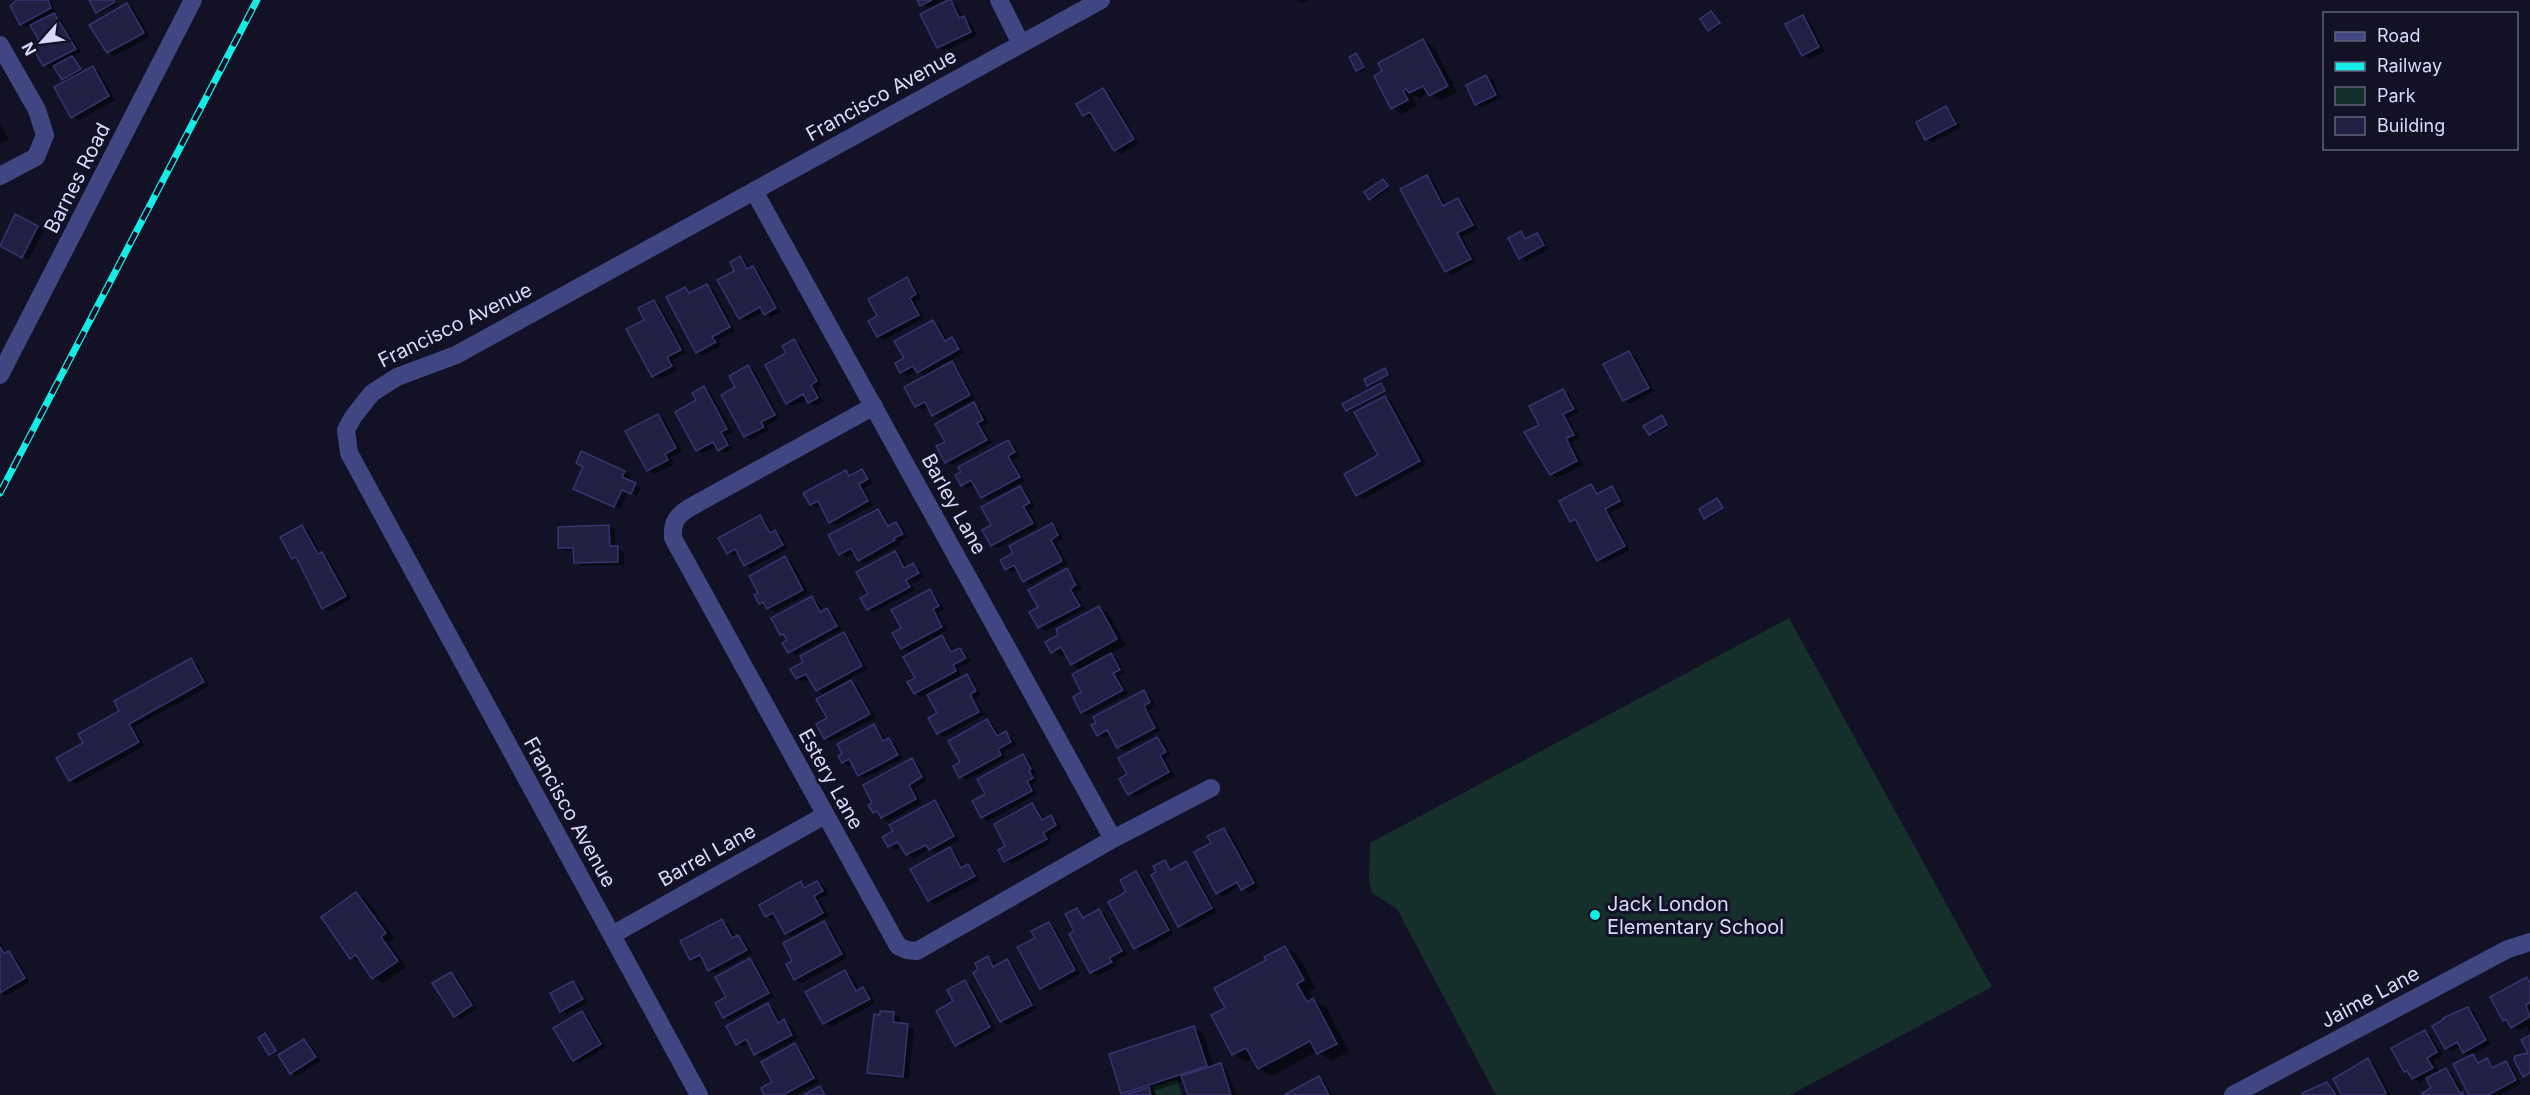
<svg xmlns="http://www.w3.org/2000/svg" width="2530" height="1095" font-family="Inter,sans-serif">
	<rect width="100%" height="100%" fill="#121126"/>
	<g fill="#152f2b">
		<polygon points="1789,618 1992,987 1790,1095 1496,1095 1397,909 1372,893 1369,882 1370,843"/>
		<polygon points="1177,1080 1182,1095 1156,1095 1153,1087"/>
	</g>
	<g fill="#0007">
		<polygon points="19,0 50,0 56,12 53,14 60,18 81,52 72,57 83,73 93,68 99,71 115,100 79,120 73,116 67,82 63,79 55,66 51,69 45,65 34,47 42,43 32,25 27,27 21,24"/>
		<polygon points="91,0 115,0 117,4 100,13"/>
		<polygon points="919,0 945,0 927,8"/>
		<polygon points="1297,0 1309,0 1302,3"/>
		<polygon points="950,1 956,4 963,18 970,21 977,35 945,51 938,47 922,14"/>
		<polygon points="127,5 133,8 150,36 114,56 108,52"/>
		<polygon points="1711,13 1721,25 1712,31 1709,30"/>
		<polygon points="1803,16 1809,20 1825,51 1809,59 1803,55"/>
		<polygon points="1423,40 1433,46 1457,92 1440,101 1429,93 1420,98 1414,95 1411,96 1417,106 1402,114 1393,108"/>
		<polygon points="1356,55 1366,69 1360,72 1351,58"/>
		<polygon points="1486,77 1493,80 1501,98 1482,107 1476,104"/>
		<polygon points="1103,90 1109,93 1139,143 1121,154 1115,150 1095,116 1090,118 1084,115"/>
		<polygon points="1946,108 1952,112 1961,127 1933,142 1926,139"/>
		<polygon points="0,124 9,139 0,144"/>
		<polygon points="1426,177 1433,180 1446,206 1458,199 1464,203 1478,229 1462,237 1476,262 1452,275 1446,271"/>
		<polygon points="1383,181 1390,188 1373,200 1370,199"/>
		<polygon points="16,216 44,231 28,260 0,245"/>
		<polygon points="1521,233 1528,239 1537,235 1543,238 1549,249 1527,261 1520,258"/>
		<polygon points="740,258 746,261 750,269 753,267 759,271 781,312 771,317 763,312 746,321 740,318 736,271"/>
		<polygon points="907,279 913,283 921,298 915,301 924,318 884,340 878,336 870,322 879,317"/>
		<polygon points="707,285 713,289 735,331 718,340 721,346 703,356 697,352 685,288 692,292"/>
		<polygon points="654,301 660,305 686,353 672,360 677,370 659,379 653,376"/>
		<polygon points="933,322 939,325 948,341 952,339 958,342 964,353 938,367 939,370 952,363 958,367 975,399 939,418 933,415 929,406 922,410 916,406 927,377 917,371 908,376 901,372 897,364 906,359"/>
		<polygon points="794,341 800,344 822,385 816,388 823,401 815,406 807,399 793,406 787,403 788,354"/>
		<polygon points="1629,353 1635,356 1654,391 1630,404 1624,400"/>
		<polygon points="748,367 754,370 780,418 767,426 769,430 751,440 745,436 737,388"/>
		<polygon points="1385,369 1390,376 1371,386 1369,385"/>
		<polygon points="1381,385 1387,392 1350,411 1347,410"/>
		<polygon points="704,388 710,392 733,432 726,436 733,449 725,453 717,446 703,453 697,450 698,401"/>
		<polygon points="1563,391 1569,394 1579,412 1568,418 1579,438 1571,442 1583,465 1557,478 1551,474 1541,425"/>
		<polygon points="1385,397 1391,401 1426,464 1363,499 1357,495 1380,456"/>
		<polygon points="974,404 980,408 989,423 982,426 992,443 952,465 946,461 947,442"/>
		<polygon points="658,415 664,419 682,451 670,457 674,464 654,474 648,470"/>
		<polygon points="1662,417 1669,426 1653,435 1650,434"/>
		<polygon points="1008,442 1014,445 1020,456 1013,460 1025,481 988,500 982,497 975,484 968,488 962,485"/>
		<polygon points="582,453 631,476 628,481 641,488 637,496 628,492 620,509 581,492 585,467"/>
		<polygon points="862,471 868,474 873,483 864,488 873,505 836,525 830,521 822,506 817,508 811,504 846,472 853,476"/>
		<polygon points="1591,486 1600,494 1612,488 1618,492 1625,505 1610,513 1630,550 1604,563 1598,560 1578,524 1572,520"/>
		<polygon points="1020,488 1026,491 1035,506 1029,509 1038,527 998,548 992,545 993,526"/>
		<polygon points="1717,500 1725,509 1708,519 1706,517"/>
		<polygon points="878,510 884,514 891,526 896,523 902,527 908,537 899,542 901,544 865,563 859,560 855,552 846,557 840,553"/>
		<polygon points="760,517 766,521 773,533 775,531 781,535 788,548 751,568 745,565 739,554 735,556 728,553"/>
		<polygon points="1052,525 1058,528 1063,539 1056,543 1068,564 1031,584 1025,581 1018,569 1012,572 1006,569 1015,553"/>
		<polygon points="302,526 308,530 321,554 328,557 351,599 330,611 323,608 301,562 293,558"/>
		<polygon points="609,527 615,530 615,548 623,551 624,565 581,566 575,562 575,551 566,551 560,548"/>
		<polygon points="895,553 901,556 908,568 913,565 919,568 924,577 911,584 915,590 874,612 868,609 870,594"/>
		<polygon points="785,558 792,562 809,593 774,612 760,603 760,593"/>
		<polygon points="1067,570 1073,574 1082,589 1075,592 1085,609 1045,631 1039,627 1040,608"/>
		<polygon points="930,591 936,595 944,610 938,613 947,630 908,652 902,648 903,629"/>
		<polygon points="812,598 818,602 824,612 827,610 834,614 839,623 790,650 790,652 789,641 781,634"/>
		<polygon points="1099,607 1108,613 1126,645 1109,654 1117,658 1125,673 1119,677 1128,694 1088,715 1082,712 1082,670 1072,664 1067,654 1062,657 1052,651 1060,635"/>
		<polygon points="840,626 842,630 795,655 791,653"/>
		<polygon points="844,634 850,637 867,669 839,685 841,687 851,682 857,685 875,718 831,741 825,738 829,719 826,696 817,690 810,678 803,682 797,678"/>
		<polygon points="942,637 948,641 954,652 960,649 966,653 971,661 958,669 961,675 921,697 915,693"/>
		<polygon points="191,660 197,664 209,686 134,727 144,746 76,784 70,780 58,759 85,744 121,712"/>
		<polygon points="966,676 973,680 981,695 975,698 984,715 944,737 938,733 939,714"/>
		<polygon points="1144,692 1150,695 1156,706 1149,710 1160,731 1124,751 1118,747 1111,734 1104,738 1098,735"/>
		<polygon points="987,721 993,725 1000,736 1006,733 1012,737 1016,745 1003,752 1007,758 967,780 961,777 962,762"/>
		<polygon points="874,726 880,730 886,741 889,740 895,743 903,758 865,778 859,775 853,763 849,766 843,762"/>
		<polygon points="1157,739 1164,742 1171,755 1165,758 1175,776 1135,797 1129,794 1129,775"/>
		<polygon points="1023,755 1029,759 1036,773 1034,774 1038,781 1032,785 1037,794 988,821 982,817 987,795"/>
		<polygon points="912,760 918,764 927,781 914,788 922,803 888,821 874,812"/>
		<polygon points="935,802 941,806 959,840 936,852 930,849 913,858 907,854 902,846 895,850 889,846"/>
		<polygon points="1032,805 1038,809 1045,820 1051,817 1057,820 1061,829 1048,836 1052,842 1012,864 1006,861 1007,846"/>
		<polygon points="1224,829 1230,833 1260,887 1249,893 1241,886 1223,896 1217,893 1213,844"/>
		<polygon points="950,849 956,852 964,868 968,865 974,869 980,880 935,904 929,900"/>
		<polygon points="1164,862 1173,870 1186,863 1192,866 1217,912 1186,929 1179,925"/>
		<polygon points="1136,873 1142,876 1174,934 1141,952 1135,948 1128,892"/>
		<polygon points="817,882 824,886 828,894 819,899 829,916 792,936 786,933 777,917 773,919 766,916 801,883 808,887"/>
		<polygon points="357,894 366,899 395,939 389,943 406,967 383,983 373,978 362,962 351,958"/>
		<polygon points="1077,910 1086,918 1099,911 1105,914 1127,955 1115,961 1117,966 1097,976 1091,972 1076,931"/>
		<polygon points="722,920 728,924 736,938 738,937 744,940 752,953 715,973 709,970 704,959 697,962 691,959"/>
		<polygon points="824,923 830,926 847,958 801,983 795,979"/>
		<polygon points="1049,923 1055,927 1080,974 1047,991 1041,988 1037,938"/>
		<polygon points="0,941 7,954 15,956 30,982 6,996 0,992"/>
		<polygon points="1285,947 1298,955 1316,988 1309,991 1315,1001 1326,1007 1349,1051 1331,1061 1317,1051 1272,1076 1259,1068 1253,1058 1246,1062 1233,1054 1227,1009"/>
		<polygon points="988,958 994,961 997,967 1007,961 1013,965 1037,1009 1007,1025 1001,1021"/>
		<polygon points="750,960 756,963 774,997 730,1020 724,1017 729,997"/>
		<polygon points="845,972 851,975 860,991 863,988 870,992 875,1003 831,1027 824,1023 807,992"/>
		<polygon points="451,973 457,977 477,1008 461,1019 455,1015"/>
		<polygon points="2527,979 2530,981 2530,1032 2527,1026 2518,1030 2504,1019"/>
		<polygon points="965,981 971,985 996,1030 962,1048 956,1045 955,1002"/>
		<polygon points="573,982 579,986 588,1003 567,1014 561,1011"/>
		<polygon points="768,1005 774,1009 782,1023 784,1021 790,1025 798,1038 762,1058 755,1054 750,1044 743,1047 737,1043"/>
		<polygon points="2468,1008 2474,1012 2491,1044 2471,1055 2481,1063 2487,1060 2495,1068 2506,1063 2512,1066 2521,1084 2500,1095 2471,1095 2472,1056 2464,1052 2461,1047 2452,1051 2446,1048"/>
		<polygon points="582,1013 588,1016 606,1047 580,1063 574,1060"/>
		<polygon points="894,1014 900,1017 899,1024 914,1029 909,1079 875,1076 869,1072"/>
		<polygon points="1194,1028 1203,1033 1214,1067 1221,1065 1227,1069 1236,1095 1189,1095 1185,1081 1154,1091 1156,1095 1127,1095 1123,1093"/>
		<polygon points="2425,1031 2431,1035 2443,1056 2433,1061 2439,1073 2446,1069 2452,1073 2465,1095 2425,1095 2433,1088 2428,1077 2419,1082 2405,1071"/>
		<polygon points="267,1037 278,1052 273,1055 270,1054"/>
		<polygon points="304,1041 310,1044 321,1061 297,1076 291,1073"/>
		<polygon points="795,1045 801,1049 819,1082 795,1095 766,1095"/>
		<polygon points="2368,1059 2374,1063 2391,1095 2343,1095"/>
		<polygon points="1319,1078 1325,1081 1332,1095 1287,1095"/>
		<polygon points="2327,1084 2333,1087 2338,1095 2305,1095"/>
	</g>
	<g fill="#221f45" stroke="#37336f" stroke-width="1.5">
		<polygon points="17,0 48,0 51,8 20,25 10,6"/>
		<polygon points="89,0 114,0 115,2 96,13"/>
		<polygon points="917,0 932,0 920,6"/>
		<polygon points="948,0 951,0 959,18 964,16 971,32 937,48 920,14"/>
		<polygon points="127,3 144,33 107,53 89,25"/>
		<polygon points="1711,11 1720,23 1708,31 1700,19"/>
		<polygon points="54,13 76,49 43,66 32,46 40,42 30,25"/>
		<polygon points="1803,15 1819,47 1802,56 1785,24"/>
		<polygon points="1423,39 1448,86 1429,96 1423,86 1409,93 1406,89 1403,91 1408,100 1391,109 1374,76 1382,71 1378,63"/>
		<polygon points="1356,53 1364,67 1356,71 1349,57"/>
		<polygon points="72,56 81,69 62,80 53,66"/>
		<polygon points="93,66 109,96 71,118 54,87"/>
		<polygon points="1486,75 1496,95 1475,105 1466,85"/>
		<polygon points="1103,88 1134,139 1114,151 1090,112 1083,116 1076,104"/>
		<polygon points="1946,106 1956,124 1925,140 1916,122"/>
		<polygon points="1427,175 1443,206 1458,198 1473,225 1457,233 1471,259 1445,272 1400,189"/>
		<polygon points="1383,179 1388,186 1369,200 1364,192"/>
		<polygon points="15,214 38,226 22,258 0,246"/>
		<polygon points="1521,231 1525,239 1537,233 1544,245 1519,259 1508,238"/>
		<polygon points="740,256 747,269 753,266 776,308 764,315 760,307 739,319 717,280 734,271 730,262"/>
		<polygon points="907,277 916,294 910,298 919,315 877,337 868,321 877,316 868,299"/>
		<polygon points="707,284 730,327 712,337 716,342 696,353 666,297 685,287 689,293"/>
		<polygon points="654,300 681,350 667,357 672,366 652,377 626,329 644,320 638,308"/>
		<polygon points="933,320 945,341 952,337 959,349 917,373 913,366 900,373 895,363 904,358 894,341"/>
		<polygon points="794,339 817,381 811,385 818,398 808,403 803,394 786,404 765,365 786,353 782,346"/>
		<polygon points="1629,351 1649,388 1623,401 1603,364"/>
		<polygon points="952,361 970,395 932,416 925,402 915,407 904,387"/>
		<polygon points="748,365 775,415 761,422 764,427 744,437 721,395 735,387 729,376"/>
		<polygon points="1385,368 1388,375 1367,386 1364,379"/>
		<polygon points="1381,383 1385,391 1346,411 1342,404"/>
		<polygon points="704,386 727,429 721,432 728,445 718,451 713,442 696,451 675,412 696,400 692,393"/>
		<polygon points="1563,389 1574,409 1563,414 1574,435 1566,438 1577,461 1550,475 1524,432 1539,425 1529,406"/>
		<polygon points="1385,396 1420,461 1356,496 1344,474 1378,455 1354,412"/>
		<polygon points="974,402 983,420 977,423 987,440 945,463 936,446 945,442 935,424"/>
		<polygon points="658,414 676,448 665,454 668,460 647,471 625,431"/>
		<polygon points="1662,415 1667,425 1649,435 1643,426"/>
		<polygon points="1008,440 1015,452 1008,456 1020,477 981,498 971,480 961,486 955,475 961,472 958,467"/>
		<polygon points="581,451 625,471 622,477 636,483 631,494 622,490 614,507 573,489 583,467 576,463"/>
		<polygon points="862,469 868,479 859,484 868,501 829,523 818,501 810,505 803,493 846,470 849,476"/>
		<polygon points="1591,484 1597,494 1612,486 1620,501 1605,509 1625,546 1597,561 1575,519 1570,522 1559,501"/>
		<polygon points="1020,486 1030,503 1023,506 1033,523 991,546 982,530 991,525 981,507"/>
		<polygon points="1717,498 1723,508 1704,519 1699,509"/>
		<polygon points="878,509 888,526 896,522 903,534 894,538 895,540 858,561 851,548 839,555 828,535"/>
		<polygon points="760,515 770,533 775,530 783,545 744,566 735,549 727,554 718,538"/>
		<polygon points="1052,523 1058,535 1051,540 1062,561 1023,582 1014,565 1005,570 1000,560 1013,553 1009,546"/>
		<polygon points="302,525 318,554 322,552 346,596 322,609 296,557 292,559 280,537"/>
		<polygon points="609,525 610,546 618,546 618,562 574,563 573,548 558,548 558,527"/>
		<polygon points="895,551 904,568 913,563 919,573 906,580 910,587 867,610 860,598 868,594 856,572"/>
		<polygon points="785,556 803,590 767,609 763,602 759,604 754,595 758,593 749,576"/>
		<polygon points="1067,568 1076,585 1070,589 1080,606 1038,628 1029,612 1038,607 1028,590"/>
		<polygon points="930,589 939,606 933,609 942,627 901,649 892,633 901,628 891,610"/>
		<polygon points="812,596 820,612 827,608 837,626 788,653 782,643 787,640 783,634 780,635 771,618"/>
		<polygon points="1099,606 1117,639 1071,665 1061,647 1051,653 1045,642 1058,635 1056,629"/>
		<polygon points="844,632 862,666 816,691 806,674 796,679 790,669 803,662 800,656"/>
		<polygon points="942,635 951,652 960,648 966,658 953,665 956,671 914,694 907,682 915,678 903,657"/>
		<polygon points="1111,653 1120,670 1113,673 1123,690 1081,713 1073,697 1081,692 1072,674"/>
		<polygon points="191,658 204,682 129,724 139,742 69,781 56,758 83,743 78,734 119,711 114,701"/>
		<polygon points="967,674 976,691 970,694 979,712 937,734 928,718 937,713 927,695"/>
		<polygon points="851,680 870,714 824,739 816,724 827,718 816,699"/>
		<polygon points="1144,690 1150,702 1144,706 1155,728 1117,748 1107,730 1097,736 1091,725 1096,723 1093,717"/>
		<polygon points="987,719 997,736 1006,731 1011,742 998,749 1001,755 959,778 953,766 960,762 948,741"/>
		<polygon points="874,724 883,741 889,738 898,755 858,776 849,759 842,763 838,756 842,754 837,744"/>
		<polygon points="1157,737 1166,752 1160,755 1169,772 1128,795 1119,779 1127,774 1118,758"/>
		<polygon points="1023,754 1031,769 1029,770 1033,778 1027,781 1032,791 981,818 972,801 985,794 977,779"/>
		<polygon points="912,758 922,777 909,785 916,799 881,818 877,811 873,813 868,805 872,803 863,785"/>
		<polygon points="935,800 954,836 929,850 926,845 906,855 898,842 888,847 882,837 893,831 889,825"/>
		<polygon points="1032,803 1042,820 1051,815 1056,825 1043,833 1047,839 1004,862 998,850 1005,846 994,824"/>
		<polygon points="1224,828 1254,883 1241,890 1237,882 1216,894 1194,852 1211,843 1207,836"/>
		<polygon points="950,847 961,868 968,864 975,876 928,901 910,869"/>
		<polygon points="1165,860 1170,870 1186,861 1212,908 1178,927 1151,875 1156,872 1153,866"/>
		<polygon points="1136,871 1169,930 1134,949 1108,902 1126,892 1120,880"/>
		<polygon points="801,881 804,888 817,881 823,891 814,896 823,913 785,934 773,913 765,917 759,905"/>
		<polygon points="356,892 386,933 381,937 398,961 372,979 356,955 350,959 321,917"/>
		<polygon points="1077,908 1083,918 1099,909 1122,951 1109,958 1112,962 1090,973 1069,934 1074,931 1065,914"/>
		<polygon points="722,919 732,938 738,935 747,950 708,971 700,955 690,960 680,941"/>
		<polygon points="824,921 842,954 794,980 786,964 792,961 783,943"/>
		<polygon points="1049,922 1075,970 1040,989 1017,947 1035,938 1031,931"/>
		<polygon points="1285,946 1304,980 1297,984 1307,1002 1313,998 1337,1044 1317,1054 1310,1041 1258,1069 1246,1048 1232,1055 1211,1015 1225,1008 1214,988 1266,960 1264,957"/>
		<polygon points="0,947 4,953 9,951 25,978 0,993"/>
		<polygon points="988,956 993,967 1007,959 1032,1005 1000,1022 973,973 978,969 975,963"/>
		<polygon points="750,958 769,993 723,1018 715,1003 726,997 715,977"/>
		<polygon points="845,970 856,991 863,987 870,999 823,1024 805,992"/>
		<polygon points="451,972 472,1005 454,1017 432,983"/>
		<polygon points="2527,977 2530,983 2530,1003 2526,1005 2530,1017 2511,1028 2506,1019 2503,1021 2490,997"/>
		<polygon points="965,980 990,1027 955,1046 936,1011 953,1001 947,990"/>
		<polygon points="573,981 583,999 560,1012 550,993"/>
		<polygon points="768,1003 778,1023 784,1019 792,1035 754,1055 746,1039 736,1045 726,1026"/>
		<polygon points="2468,1007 2486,1040 2463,1053 2457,1042 2445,1049 2432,1026 2444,1019 2443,1018"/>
		<polygon points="582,1011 601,1044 573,1061 553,1028"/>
		<polygon points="880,1011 894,1012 893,1022 908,1024 903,1077 867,1073 874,1014 880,1015"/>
		<polygon points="1194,1026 1207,1066 1121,1094 1109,1054"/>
		<polygon points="2425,1030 2437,1052 2427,1058 2433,1068 2412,1079 2407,1071 2404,1072 2391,1048"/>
		<polygon points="265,1033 276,1051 269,1055 258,1038"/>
		<polygon points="2530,1035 2530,1073 2523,1077 2514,1060 2515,1056 2528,1053 2521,1040"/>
		<polygon points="304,1039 316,1057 290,1074 278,1055"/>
		<polygon points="795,1043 814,1078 783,1095 764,1095 761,1088 772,1082 761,1062"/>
		<polygon points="2473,1054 2478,1063 2487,1058 2492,1068 2506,1061 2516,1080 2488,1095 2469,1095 2453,1064"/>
		<polygon points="2368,1058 2386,1093 2383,1095 2342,1095 2333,1079"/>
		<polygon points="1221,1063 1231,1095 1188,1095 1181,1076"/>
		<polygon points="2446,1068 2460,1093 2462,1092 2464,1095 2423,1095 2422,1093 2431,1088 2426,1078"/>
		<polygon points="1319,1076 1329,1095 1284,1095"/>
		<polygon points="2327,1082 2336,1095 2303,1095 2302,1093"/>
		<polygon points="820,1086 825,1095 803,1095"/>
		<polygon points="1149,1087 1151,1095 1125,1095"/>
	</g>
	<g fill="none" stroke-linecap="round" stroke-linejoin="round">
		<g stroke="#404681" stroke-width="18">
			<polyline points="999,0 1021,44"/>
			<polyline points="0,45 37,110 45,135 36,157 0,176"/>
			<polyline points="754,191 1113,839"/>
			<polyline points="0,375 193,0"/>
			<path d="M874,406L689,508C676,516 672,523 673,538L898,946L907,950L917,951L1113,839L1211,788"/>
			<polyline points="612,935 825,815"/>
			<polyline points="699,1095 349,453 346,430 353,417 372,393 397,377 456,355 1101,0"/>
			<polyline points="2233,1095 2508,949 2530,942"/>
		</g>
		<defs>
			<polyline id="rail" points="0,493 257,0"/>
		</defs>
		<use href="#rail" stroke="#14ede7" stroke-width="7"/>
		<use href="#rail" stroke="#121126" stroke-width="4.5" stroke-dasharray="14" stroke-linecap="butt"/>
	</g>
	<circle fill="#14ede7" stroke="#121126" stroke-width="2" cx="1595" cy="915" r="6"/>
	<g text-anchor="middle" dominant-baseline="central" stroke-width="6" stroke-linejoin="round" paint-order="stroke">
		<g font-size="20" fill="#d9d9fc" stroke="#121126">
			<text transform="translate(881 95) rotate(-29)">Francisco Avenue</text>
			<text transform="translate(77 178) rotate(-63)">Barnes Road</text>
			<text transform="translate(455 325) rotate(-26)">Francisco Avenue</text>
			<text transform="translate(954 504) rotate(61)">Barley Lane</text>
			<text transform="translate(831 779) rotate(61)">Estery Lane</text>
			<text transform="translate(570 812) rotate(61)">Francisco Avenue</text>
			<text transform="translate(707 855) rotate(-29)">Barrel Lane</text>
			<text transform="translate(2370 997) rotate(-28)">Jaime Lane</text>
		</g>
		<g font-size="20" fill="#d9d9fc" stroke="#121126" text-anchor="start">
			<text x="1607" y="904">Jack London<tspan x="1607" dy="23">Elementary School</tspan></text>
		</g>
	</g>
	<rect x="2323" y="12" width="195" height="138" fill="#121126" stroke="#62617c" stroke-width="1.5"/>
	<rect x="2335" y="32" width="30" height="9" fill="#404681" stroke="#62617c" stroke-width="1.5"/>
	<text x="2377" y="42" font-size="18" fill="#d9d9fc">Road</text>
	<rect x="2335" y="62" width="30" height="9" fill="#14ede7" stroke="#62617c" stroke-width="1.5"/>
	<text x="2377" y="72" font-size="18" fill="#d9d9fc">Railway</text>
	<rect x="2335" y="87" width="30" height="18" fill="#152f2b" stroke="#62617c" stroke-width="1.5"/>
	<text x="2377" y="102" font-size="18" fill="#d9d9fc">Park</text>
	<rect x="2335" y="117" width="30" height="18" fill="#221f45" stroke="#62617c" stroke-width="1.5"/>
	<text x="2377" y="132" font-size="18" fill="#d9d9fc">Building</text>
	<g transform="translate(42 42) rotate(242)" stroke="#121126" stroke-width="4.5" paint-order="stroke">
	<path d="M0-4.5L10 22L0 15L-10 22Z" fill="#d9d9fc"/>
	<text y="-9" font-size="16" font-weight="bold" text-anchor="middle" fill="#d9d9fc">N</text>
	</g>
</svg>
